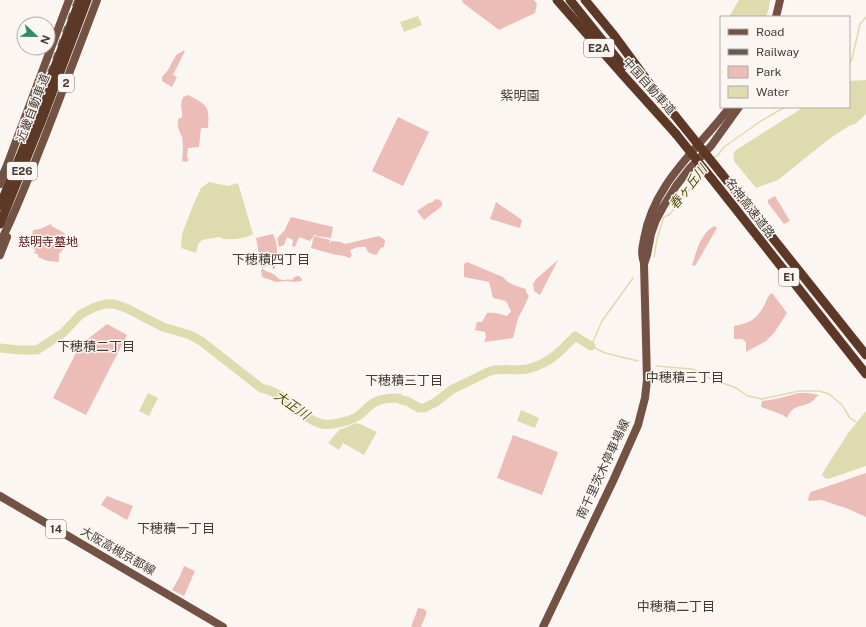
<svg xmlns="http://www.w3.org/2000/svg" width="866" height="627" font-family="'Public Sans','Noto Sans JP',sans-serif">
	<rect width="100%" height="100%" fill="#fbf6f2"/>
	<g fill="#ecbcb6">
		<polygon points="462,0 534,0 537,4 535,13 499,30 463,3"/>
		<polygon points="183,51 185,51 173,75 177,77 172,87 162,81 162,77 168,70 176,55"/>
		<path d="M188,95C207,105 210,106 208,128H201L199,147L188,148L187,157L189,160L186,162L182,161C183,157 183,141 182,137C179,129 176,128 179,118H182C183,109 179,107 183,97Z"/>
		<polygon points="398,117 429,132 403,186 372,171"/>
		<polygon points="775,196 790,221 784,224 768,203 768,200"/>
		<polygon points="436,199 440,200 442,203 442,206 424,220 417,211 429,203 431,203"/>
		<polygon points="496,202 522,220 520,228 490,219"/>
		<path d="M291,217L333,227L331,238L316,236L315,234L310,241C306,240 303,238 299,237L295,247L292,246L293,240L287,237L284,245L279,247L277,238L286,229H285Z"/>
		<path d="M51,224V225C57,231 64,229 67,239L64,248L59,254V262L48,261L38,257V254L33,253L36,251L25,241L32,235L33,230L40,229Z"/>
		<path d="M714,226L717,228L695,266L692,265C697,251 700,234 714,226Z"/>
		<path d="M273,234C279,245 277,256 275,268L274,270L272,267L268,265L262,268L261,265L256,238Z"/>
		<path d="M314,236L330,240L329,245L331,241L341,242L345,244L379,236L385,240L384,247C380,247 378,252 377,255C371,254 367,253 366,247C361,246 354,247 350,251L352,255L350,258L344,256L332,254L311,248Z"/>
		<polygon points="558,260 540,295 534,291 533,284 536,279"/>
		<path d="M467,262L503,277C509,285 517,286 526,289V292L529,296L523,309L518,318L513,338L484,342L486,337L485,332L475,330L477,322H482L487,313C494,312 500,314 507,316L511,311L506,301L493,298L489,282L464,277V264Z"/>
		<path d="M263,269C266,272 270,272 273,274C277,276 277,279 282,280C286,280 288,279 292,280C294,277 295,276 299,276L302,279V281L293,282L286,281L276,282L262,277L261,270Z"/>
		<path d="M772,293L787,313L774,333L766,341L746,352V342L742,339H734V326C748,324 757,319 764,306C767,300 767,296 772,293Z"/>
		<polygon points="107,324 127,335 86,415 53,398 80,345"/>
		<path d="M799,393H807L819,395C816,397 813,401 810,403C798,408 793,405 787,418L783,415L761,407L762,401L776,399Z"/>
		<polygon points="513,435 558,452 542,495 497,478"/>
		<polygon points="866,473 866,517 846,508 833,504 828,502 821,500 809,501 808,500 810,493 811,492"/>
		<polygon points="107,496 133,506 127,520 101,505"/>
		<polygon points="184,566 195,571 184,596 172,590 180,576"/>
		<polygon points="418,608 424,609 427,612 421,627 411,627"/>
	</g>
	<g fill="#dedcae">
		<polygon points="739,0 770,0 769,8 766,17 731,17 730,15"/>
		<polygon points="418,16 422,25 404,32 400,22"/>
		<path d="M866,80V114L855,124L849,126L829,139L778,180L756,188L734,161C733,156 733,154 736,150L804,107H849V81Z"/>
		<polygon points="209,182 228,186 238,183 253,234 247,237 236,239 224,239 219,237 202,240 198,244 196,253 181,248 182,234 194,203 201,188"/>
		<polygon points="148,393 158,398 149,416 139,411"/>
		<polygon points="521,410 539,418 535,428 517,421"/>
		<polygon points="866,411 866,466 828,479 825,478 822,475 825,469 849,432"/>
		<polygon points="356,423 360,424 377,432 364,455 343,443 339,450 328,443 340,429 342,429"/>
	</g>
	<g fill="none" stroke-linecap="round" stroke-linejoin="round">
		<g stroke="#dedcae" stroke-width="1.5">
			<polyline points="849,64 852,59 860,24 866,17"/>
			<polyline points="714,158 718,155 724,147 761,121 785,107"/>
			<polyline points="654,257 657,239 664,217 670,214 691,188 693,179 697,172 700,169"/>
			<polyline points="633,278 602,321 591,346 605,353 638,361"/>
			<polyline points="656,366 692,369 700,372 707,377 736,388 748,396 762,399 799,391 819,391 829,394 842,405 850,418 856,422"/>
		</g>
		<path stroke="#dedcae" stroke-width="9" d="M0,348L19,350H37L63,333L81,314L95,307L105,304H114L126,308L163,327L190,335L201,341L261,388C271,390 280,395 289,402C299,410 309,421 322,424C330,426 350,421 358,416C364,412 368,406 375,402C382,398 391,398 399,398L401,400L407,401L419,408H424L436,402L451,390L490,371C502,368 515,371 527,369C549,364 561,351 575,336L591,346"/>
		<g stroke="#735243" stroke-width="8">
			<polyline points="776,17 780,0"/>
			<polyline points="0,184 69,0"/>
			<path d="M0,243C17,209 30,174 44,139C62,93 79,47 97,0"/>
			<polyline points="0,255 7,237"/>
			<path d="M644,263C641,254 642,249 644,239C653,184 698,149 730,107"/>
			<polyline points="0,496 223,627"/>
			<polyline points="543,627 613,481 638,425 645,398 647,380 644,264 647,255 651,234 656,220 663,207 676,186 690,168 711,146 739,107"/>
		</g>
		<g stroke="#5d3827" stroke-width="9">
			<polyline points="557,0 623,75 676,134"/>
			<polyline points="570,0 623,66"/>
			<polyline points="585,0 613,34 652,87"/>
			<polyline points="721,173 866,355"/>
			<polyline points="712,179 866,374"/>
			<polyline points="0,206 37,115 80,0"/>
			<polyline points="0,224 43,117 87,0"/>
		</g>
		<polyline stroke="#645b53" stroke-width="1.5" stroke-dasharray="7 7" stroke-linecap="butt" points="0,173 39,92 50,67 75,0"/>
		<g stroke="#5d3827" stroke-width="9">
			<polyline points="652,87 721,173"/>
			<polyline points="676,134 712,179"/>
		</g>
	</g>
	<g text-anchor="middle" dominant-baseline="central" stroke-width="3" stroke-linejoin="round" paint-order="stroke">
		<g fill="#fbf6f2" stroke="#7b736c" stroke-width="1">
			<rect x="584" y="39" width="30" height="18" rx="3"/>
			<rect x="58" y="74" width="16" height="18" rx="3"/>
			<rect x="7" y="162" width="30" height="18" rx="3"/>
			<rect x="779" y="268" width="20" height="18" rx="3"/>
			<rect x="46" y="520" width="20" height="18" rx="3"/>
		</g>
		<g font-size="11" font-weight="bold" fill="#443b32">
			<text x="599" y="48">E2A</text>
			<text x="66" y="83">2</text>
			<text x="22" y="171">E26</text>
			<text x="789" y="277">E1</text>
			<text x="56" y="529">14</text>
		</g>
		<g font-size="12" fill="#443b32" stroke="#fbf6f2">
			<text transform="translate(649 86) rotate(48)">中国自動車道</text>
			<text transform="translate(33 108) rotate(-69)">近畿自動車道</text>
			<text transform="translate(750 208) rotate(52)">名神高速道路</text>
			<text transform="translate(603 469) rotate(-65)">南千里茨木停車場線</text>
			<text transform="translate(118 551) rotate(30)">大阪高槻京都線</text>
		</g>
		<g font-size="12" fill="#501513" stroke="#fbf6f2">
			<text x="48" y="242">慈明寺墓地</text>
		</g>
		<g font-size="13" fill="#443b32" stroke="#fbf6f2">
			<text x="520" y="95">紫明園</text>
			<text x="271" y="259">下穂積四丁目</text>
			<text x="96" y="346">下穂積二丁目</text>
			<text x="685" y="377">中穂積三丁目</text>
			<text x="404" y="380">下穂積三丁目</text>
			<text x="176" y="528">下穂積一丁目</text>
			<text x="676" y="606">中穂積二丁目</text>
		</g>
		<g font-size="13" font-style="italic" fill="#544f00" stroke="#fbf6f2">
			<text transform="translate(688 187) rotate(-52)">春ヶ丘川</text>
			<text transform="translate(292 405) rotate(35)">大正川</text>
		</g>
	</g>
	<rect x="720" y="16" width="130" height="92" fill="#fbf6f2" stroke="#b2aba5"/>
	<rect x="728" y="29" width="20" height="6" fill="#735243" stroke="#b2aba5"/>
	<text x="756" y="36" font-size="12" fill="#443b32">Road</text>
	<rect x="728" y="49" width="20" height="6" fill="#645b53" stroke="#b2aba5"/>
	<text x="756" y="56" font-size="12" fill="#443b32">Railway</text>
	<rect x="728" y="66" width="20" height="12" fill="#ecbcb6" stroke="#b2aba5"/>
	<text x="756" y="76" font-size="12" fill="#443b32">Park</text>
	<rect x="728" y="86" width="20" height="12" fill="#dedcae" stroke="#b2aba5"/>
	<text x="756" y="96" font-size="12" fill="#443b32">Water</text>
	<g transform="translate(36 36) rotate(112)"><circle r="19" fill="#fbf6f2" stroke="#b2aba5"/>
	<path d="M0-3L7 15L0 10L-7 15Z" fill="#298f6b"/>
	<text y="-6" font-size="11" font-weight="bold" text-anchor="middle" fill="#443b32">N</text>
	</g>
</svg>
